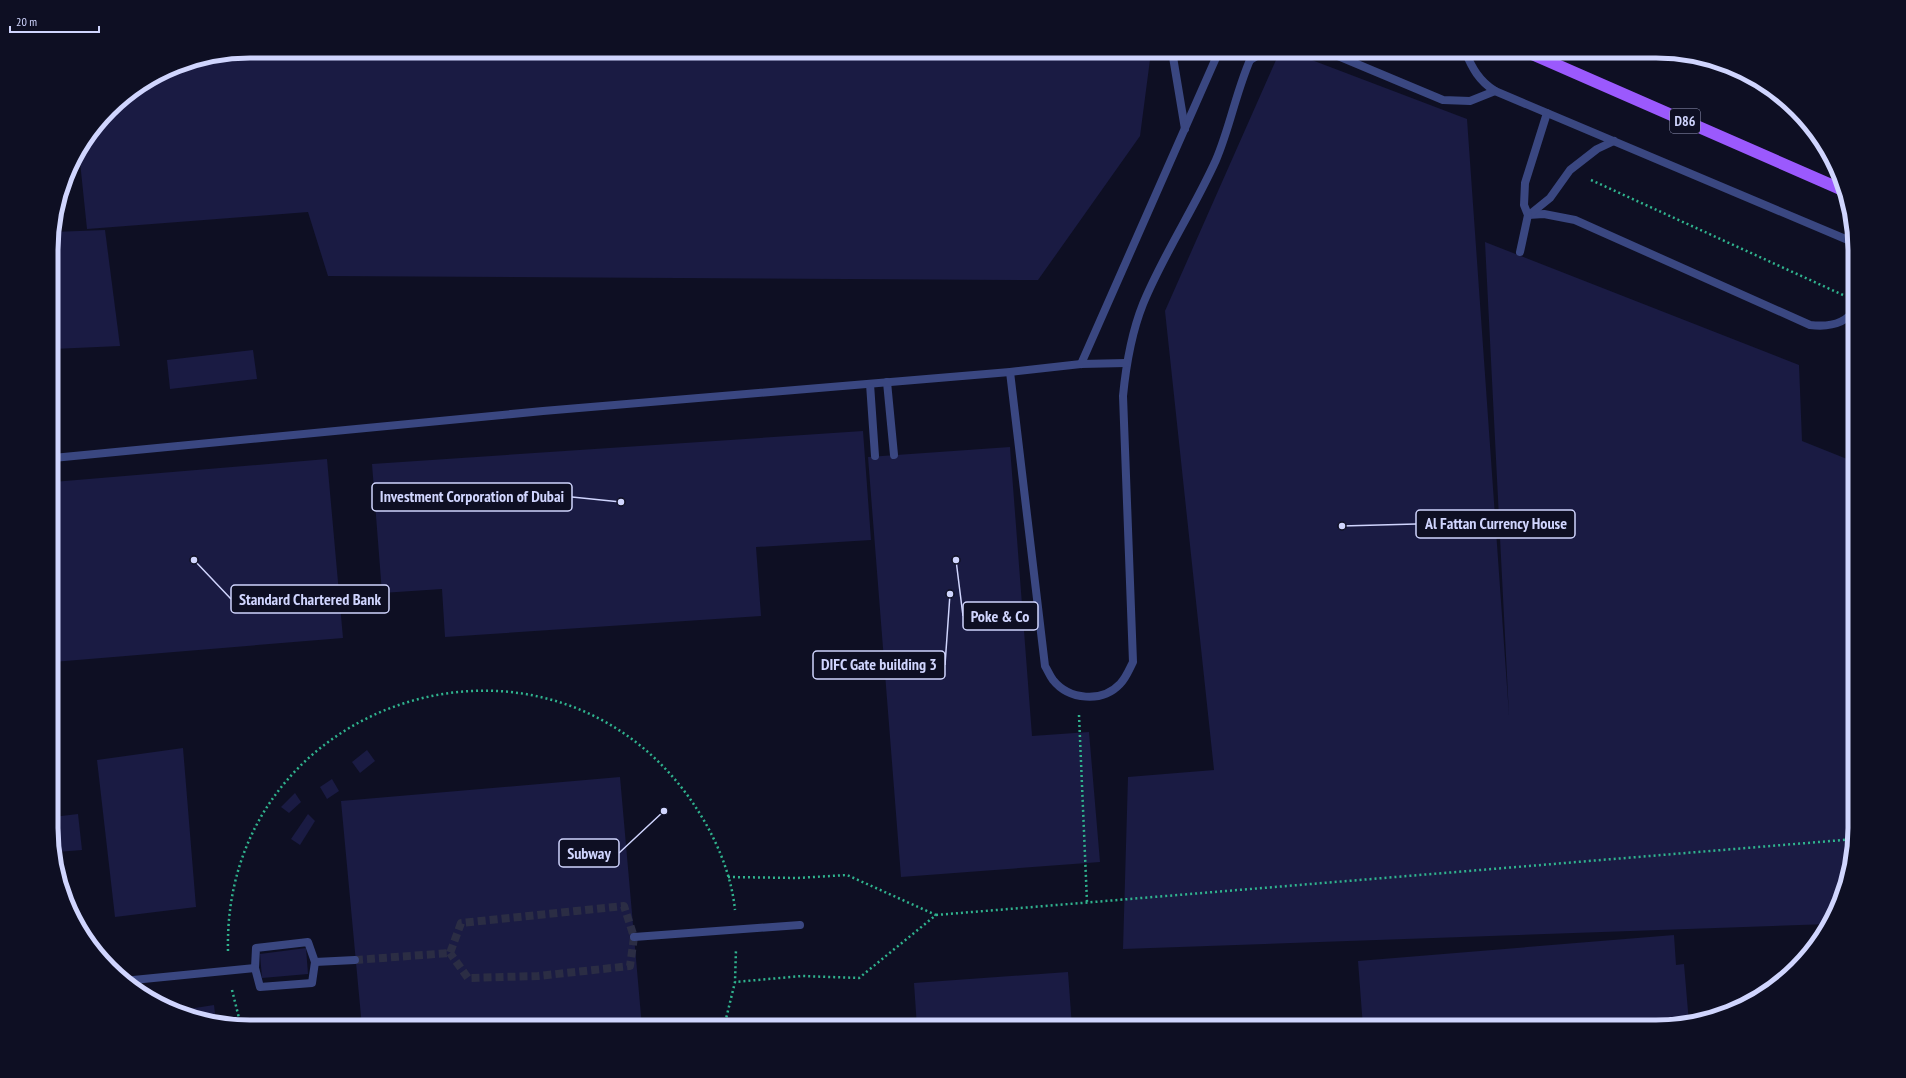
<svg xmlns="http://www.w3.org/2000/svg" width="1906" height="1078" font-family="'PT Sans Narrow',sans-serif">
	<rect width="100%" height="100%" fill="#0e0f23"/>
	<g fill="#1a1b43">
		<polygon points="250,51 1148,51 1151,52 1140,136 1038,280 328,276 308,212 87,229 79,152 119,101 174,66"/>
		<polygon points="1280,51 1288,51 1467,119 1509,715 1485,242 1799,365 1802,441 1852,461 1855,458 1855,840 1848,879 1829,924 1123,949 1128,777 1214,770 1165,311"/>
		<polygon points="105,230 120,346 53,349 53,232"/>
		<polygon points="253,350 257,379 170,389 167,360"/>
		<polygon points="863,431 871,540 756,547 761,616 445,637 442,589 382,593 372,464"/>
		<polygon points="1010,447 1032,736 1089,732 1100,862 901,877 868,457"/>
		<polygon points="327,459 343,638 53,662 53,482"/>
		<polygon points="183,748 196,907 115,917 97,760"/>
		<polygon points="367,750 375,761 360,773 352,762"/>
		<polygon points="620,777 642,1027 362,1027 341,801"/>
		<polygon points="332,779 339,791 327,799 320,787"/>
		<polygon points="295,793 301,802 289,813 281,807"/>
		<polygon points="78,814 82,850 57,852 53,817"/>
		<polygon points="308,814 315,821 300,845 291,839"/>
		<polygon points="1674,935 1676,965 1684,964 1689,1023 1668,1027 1363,1027 1358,961"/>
		<polygon points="306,948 308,974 262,978 260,954"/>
		<polygon points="1068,972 1072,1027 917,1027 914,983"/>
		<polygon points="214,1005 216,1022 199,1020 176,1011"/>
	</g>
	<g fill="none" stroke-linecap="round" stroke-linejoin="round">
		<polyline stroke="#2b2d44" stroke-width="8" stroke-dasharray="8 4" stroke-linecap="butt" points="355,960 450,953 461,923 624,906 634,937 630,966 538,976 468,978 450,953"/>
		<g stroke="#30b38e" stroke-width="2.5" stroke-dasharray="2 3" stroke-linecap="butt">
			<polyline points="1591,180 1843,295"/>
			<polyline points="1079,715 1087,902"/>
			<polyline points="728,877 797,878 847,875 936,915 859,978 802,976 735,982"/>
			<polyline points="936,915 1855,839"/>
			<path d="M228,951C222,701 541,595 688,796C712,829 731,870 735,910"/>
			<polyline points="232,990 241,1026"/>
			<polyline points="724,1027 735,982 736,949"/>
		</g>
		<g stroke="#3a4781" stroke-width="8">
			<polyline points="1172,51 1185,129"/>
			<polyline points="1326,51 1443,100 1470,101 1495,91"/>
			<polyline points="1250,60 1265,51"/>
			<path d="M1528,215L1544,214L1575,220L1810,325C1827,327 1845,325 1855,309"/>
			<polyline points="1529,215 1550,198 1570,170 1597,149 1614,141"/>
			<polyline points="1520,252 1528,215 1524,205 1525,183 1547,113"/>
			<polyline points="1081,364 1219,51"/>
			<path d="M1010,372L1045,666C1048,671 1050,676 1053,680C1069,700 1102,703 1120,684C1126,678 1129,670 1133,662L1123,396C1126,365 1131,334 1143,304C1163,255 1194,209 1216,160C1231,125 1237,86 1254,51"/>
			<polyline points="887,382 894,455"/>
			<polyline points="870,384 875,456"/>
			<polyline points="53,458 543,411 1010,372 1081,364 1126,363"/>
		</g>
		<g stroke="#3a4781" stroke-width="8">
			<path d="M1465,51C1472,68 1479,81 1495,91L1855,243"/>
			<polyline points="634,937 800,925"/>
			<polygon points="308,942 315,962 312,983 260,987 255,968 256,948"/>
			<polyline points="315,962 355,960"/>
			<polyline points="123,981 255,968"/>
		</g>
		<polyline stroke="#9b59fd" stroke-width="12" points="1525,51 1845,191"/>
	</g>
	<g text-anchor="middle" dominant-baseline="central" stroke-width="4" stroke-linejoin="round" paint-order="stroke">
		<rect fill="#0e0f23" stroke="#969abc" stroke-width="1" x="1670" y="109" width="30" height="24" rx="3"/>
		<g font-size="14" font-weight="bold" fill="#d0d5fe">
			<text x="1685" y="121">D86</text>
		</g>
	</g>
	<path d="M0 0H1906V1078H0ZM250 58H1656A192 192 0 0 1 1848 250V828A192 192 0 0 1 1656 1020H250A192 192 0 0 1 58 828V250A192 192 0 0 1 250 58Z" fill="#0e0f23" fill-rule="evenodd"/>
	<path fill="none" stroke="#d0d5fe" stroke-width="5" d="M250 58H1656A192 192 0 0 1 1848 250V828A192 192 0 0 1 1656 1020H250A192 192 0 0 1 58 828V250A192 192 0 0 1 250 58Z"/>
	<path fill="none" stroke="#d0d5fe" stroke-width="1.5" d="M621 502L572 497M1342 526L1416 524M194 560L231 599M956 560L963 616M950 594L945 665M664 811L619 853"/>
	<g fill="#d0d5fe" stroke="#0e0f23" stroke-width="1.5">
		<circle cx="621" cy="502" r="4"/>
		<circle cx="1342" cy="526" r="4"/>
		<circle cx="194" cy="560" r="4"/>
		<circle cx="956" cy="560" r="4"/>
		<circle cx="950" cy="594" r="4"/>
		<circle cx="664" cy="811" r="4"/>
	</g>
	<g fill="#0e0f23" stroke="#d0d5fe" stroke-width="1.5">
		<rect x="372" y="483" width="200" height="28" rx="4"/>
		<rect x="1416" y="510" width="159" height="28" rx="4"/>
		<rect x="231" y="585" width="158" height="28" rx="4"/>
		<rect x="963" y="602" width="75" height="28" rx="4"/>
		<rect x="813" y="651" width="132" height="28" rx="4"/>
		<rect x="559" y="839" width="60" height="28" rx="4"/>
	</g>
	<g font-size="16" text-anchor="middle" font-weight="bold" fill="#d0d5fe">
		<text x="472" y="502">Investment Corporation of Dubai</text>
		<text x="1496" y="529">Al Fattan Currency House</text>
		<text x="310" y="605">Standard Chartered Bank</text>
		<text x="1000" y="622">Poke &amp; Co</text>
		<text x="879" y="670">DIFC Gate building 3</text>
		<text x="589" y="859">Subway</text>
	</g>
	<path d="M10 26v6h89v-6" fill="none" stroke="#d0d5fe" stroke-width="2"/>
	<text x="16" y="26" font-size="12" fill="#d0d5fe" stroke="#0e0f23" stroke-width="3" paint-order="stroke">20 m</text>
</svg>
